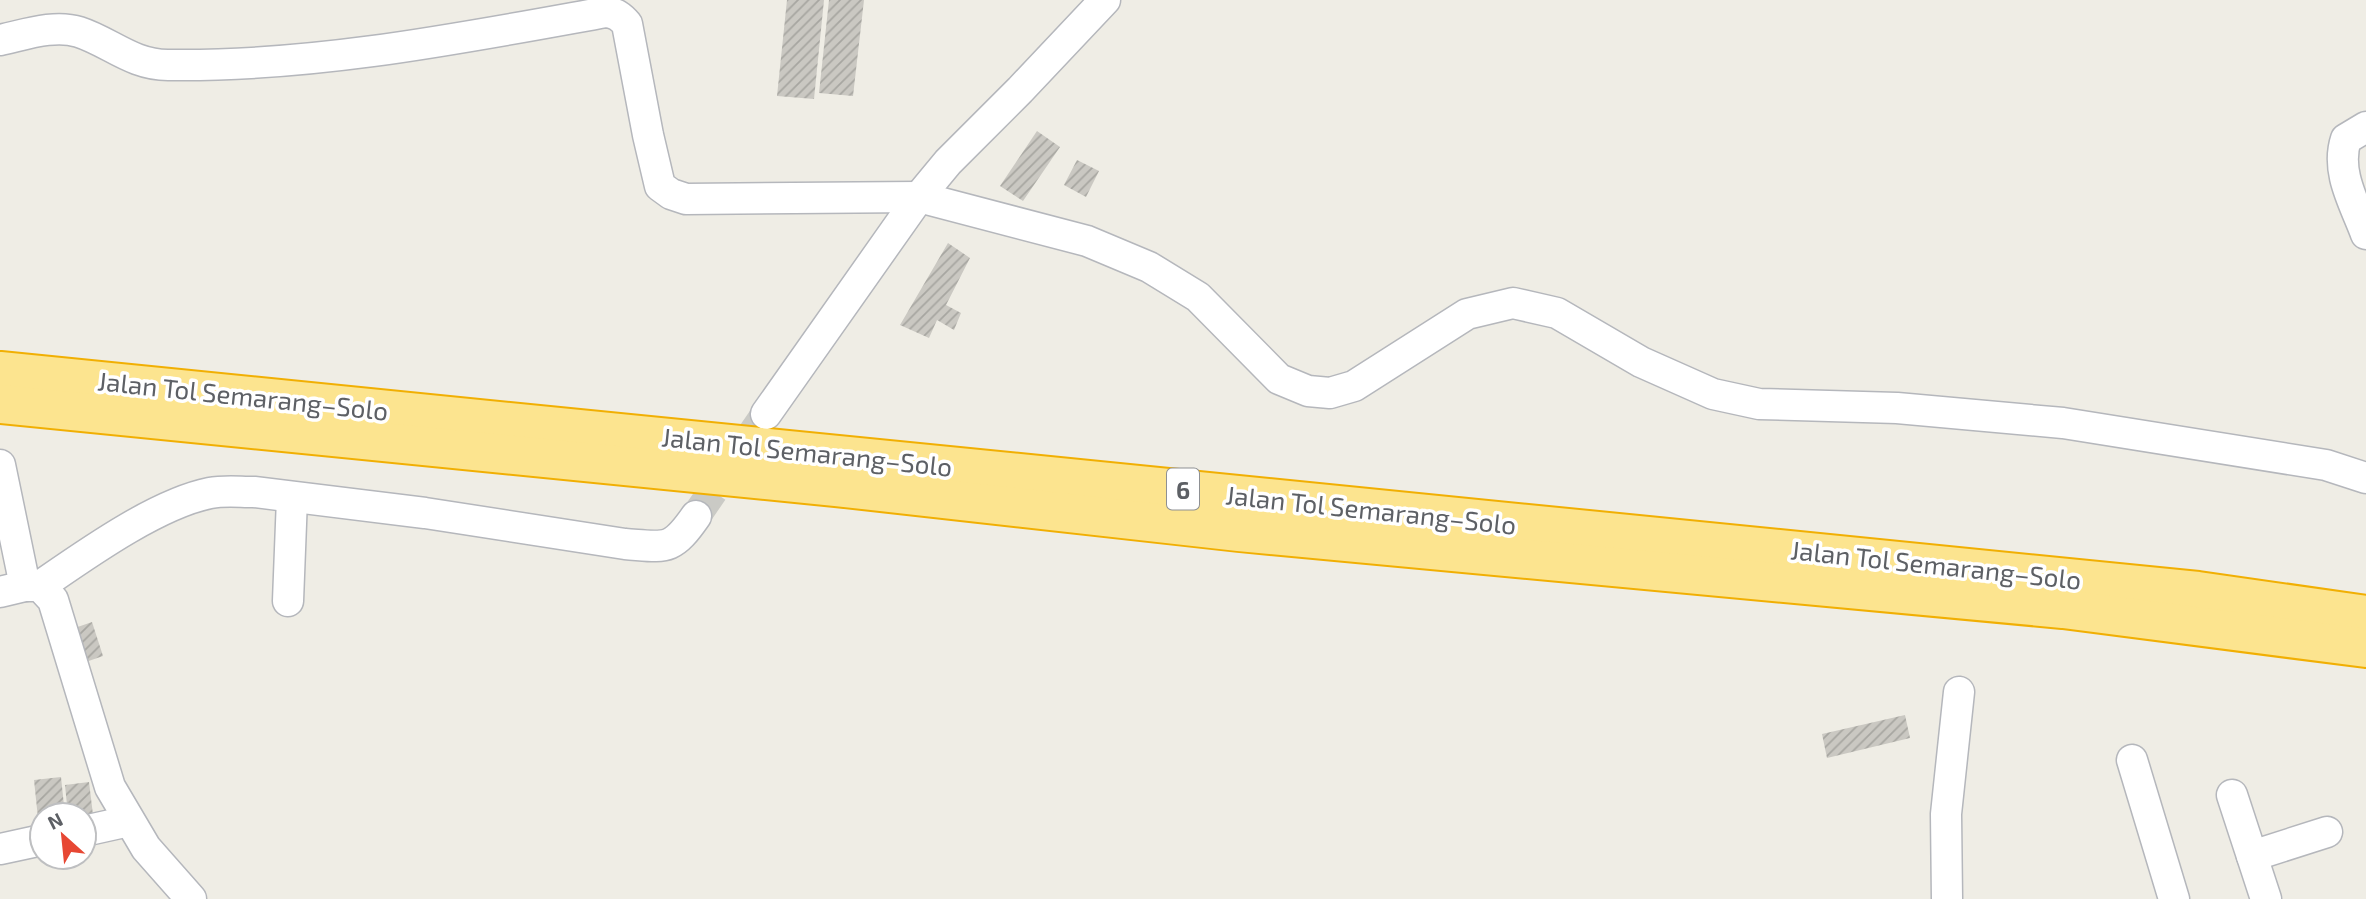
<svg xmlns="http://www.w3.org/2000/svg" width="2366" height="899" font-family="'Exo 2',sans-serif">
	<defs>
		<pattern id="building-hatch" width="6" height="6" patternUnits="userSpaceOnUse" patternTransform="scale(1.75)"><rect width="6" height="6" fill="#cac8c2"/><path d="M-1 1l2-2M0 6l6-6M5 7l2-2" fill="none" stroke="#a7a6a1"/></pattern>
	</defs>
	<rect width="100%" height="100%" fill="#efede5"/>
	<g fill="url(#building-hatch)">
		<polygon points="787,0 824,0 814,99 777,96"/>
		<polygon points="829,0 864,0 853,96 819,93"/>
		<polygon points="1037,131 1060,147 1023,201 1000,186"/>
		<polygon points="1077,160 1099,171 1086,197 1064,185"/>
		<polygon points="948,243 970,258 946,305 961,313 954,330 937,320 929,338 900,325"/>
		<polygon points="92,622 103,656 80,664 69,630"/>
		<polygon points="1905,715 1910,738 1827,758 1822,734"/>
		<polygon points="61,777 65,815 42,815 42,828 39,828 34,780"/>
		<polygon points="89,782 94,823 84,824 84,815 68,815 65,785"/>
	</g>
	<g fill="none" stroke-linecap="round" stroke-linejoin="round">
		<polyline stroke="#cacac5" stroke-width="30" stroke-dasharray="30 15" stroke-linecap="butt" points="696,516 766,414"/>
		<defs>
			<g id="minor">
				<path d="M0,40C24,35 54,24 79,32C110,42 132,65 168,65C315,67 462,38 606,12C616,13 621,17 627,24L648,135L660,186L671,194L686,199L919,197L1087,241L1149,267L1198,297L1279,379L1308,391L1330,393L1354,386L1467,314L1513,303L1557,313L1641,362L1713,394L1759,404L1897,408L2063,423L2326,465L2366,478"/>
				<path d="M2366,127L2346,139C2335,172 2355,204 2366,234"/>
				<polyline points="766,414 919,197 948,162 1020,90 1105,0"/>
				<polyline points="0,465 25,586"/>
				<path d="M40,586C85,555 156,504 210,493C225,490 239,492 254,492L425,513L625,544C666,547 671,552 696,516"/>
				<polyline points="0,592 25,586 40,586 53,600 110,787 146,848 191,899"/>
				<polyline points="288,601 292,498"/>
				<polyline points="2132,760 2174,899"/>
				<polyline points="2232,795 2266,899"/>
				<polyline points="84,831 129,821"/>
				<polyline points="0,849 42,840"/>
				<polyline points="2252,856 2327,832"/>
				<polyline points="1947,899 1946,814 1959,692"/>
			</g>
			<g id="highway">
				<polyline points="0,371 2198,591 2366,615"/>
				<polyline points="0,404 836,487 1239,532 2063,609 2366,648"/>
			</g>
		</defs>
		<use href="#minor" stroke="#b5b7bc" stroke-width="33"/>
		<use href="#highway" stroke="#f1af03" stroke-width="42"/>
		<use href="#minor" stroke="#fff" stroke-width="30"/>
		<use href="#highway" stroke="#fce48f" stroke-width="38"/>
	</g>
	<g text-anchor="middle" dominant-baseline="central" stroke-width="7" stroke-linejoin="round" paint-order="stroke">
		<rect fill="#fff" stroke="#8e9093" stroke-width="2" x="1167" y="468.5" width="32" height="41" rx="5"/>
		<g font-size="24" font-weight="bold" fill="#5d6065">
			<text x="1183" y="489">6</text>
		</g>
		<g font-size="26" fill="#5d6065" stroke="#fff">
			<text transform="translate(243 395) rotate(6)">Jalan Tol Semarang–Solo</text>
			<text transform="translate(807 451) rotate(6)">Jalan Tol Semarang–Solo</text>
			<text transform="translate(1371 509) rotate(6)">Jalan Tol Semarang–Solo</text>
			<text transform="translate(1936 564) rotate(6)">Jalan Tol Semarang–Solo</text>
		</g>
	</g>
	<g transform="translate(63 836) rotate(333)"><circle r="33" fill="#ffffff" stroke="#bebfc1" stroke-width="2"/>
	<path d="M0-5L12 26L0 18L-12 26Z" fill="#e74733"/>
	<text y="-10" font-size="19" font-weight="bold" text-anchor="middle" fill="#5d6065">N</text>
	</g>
</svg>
